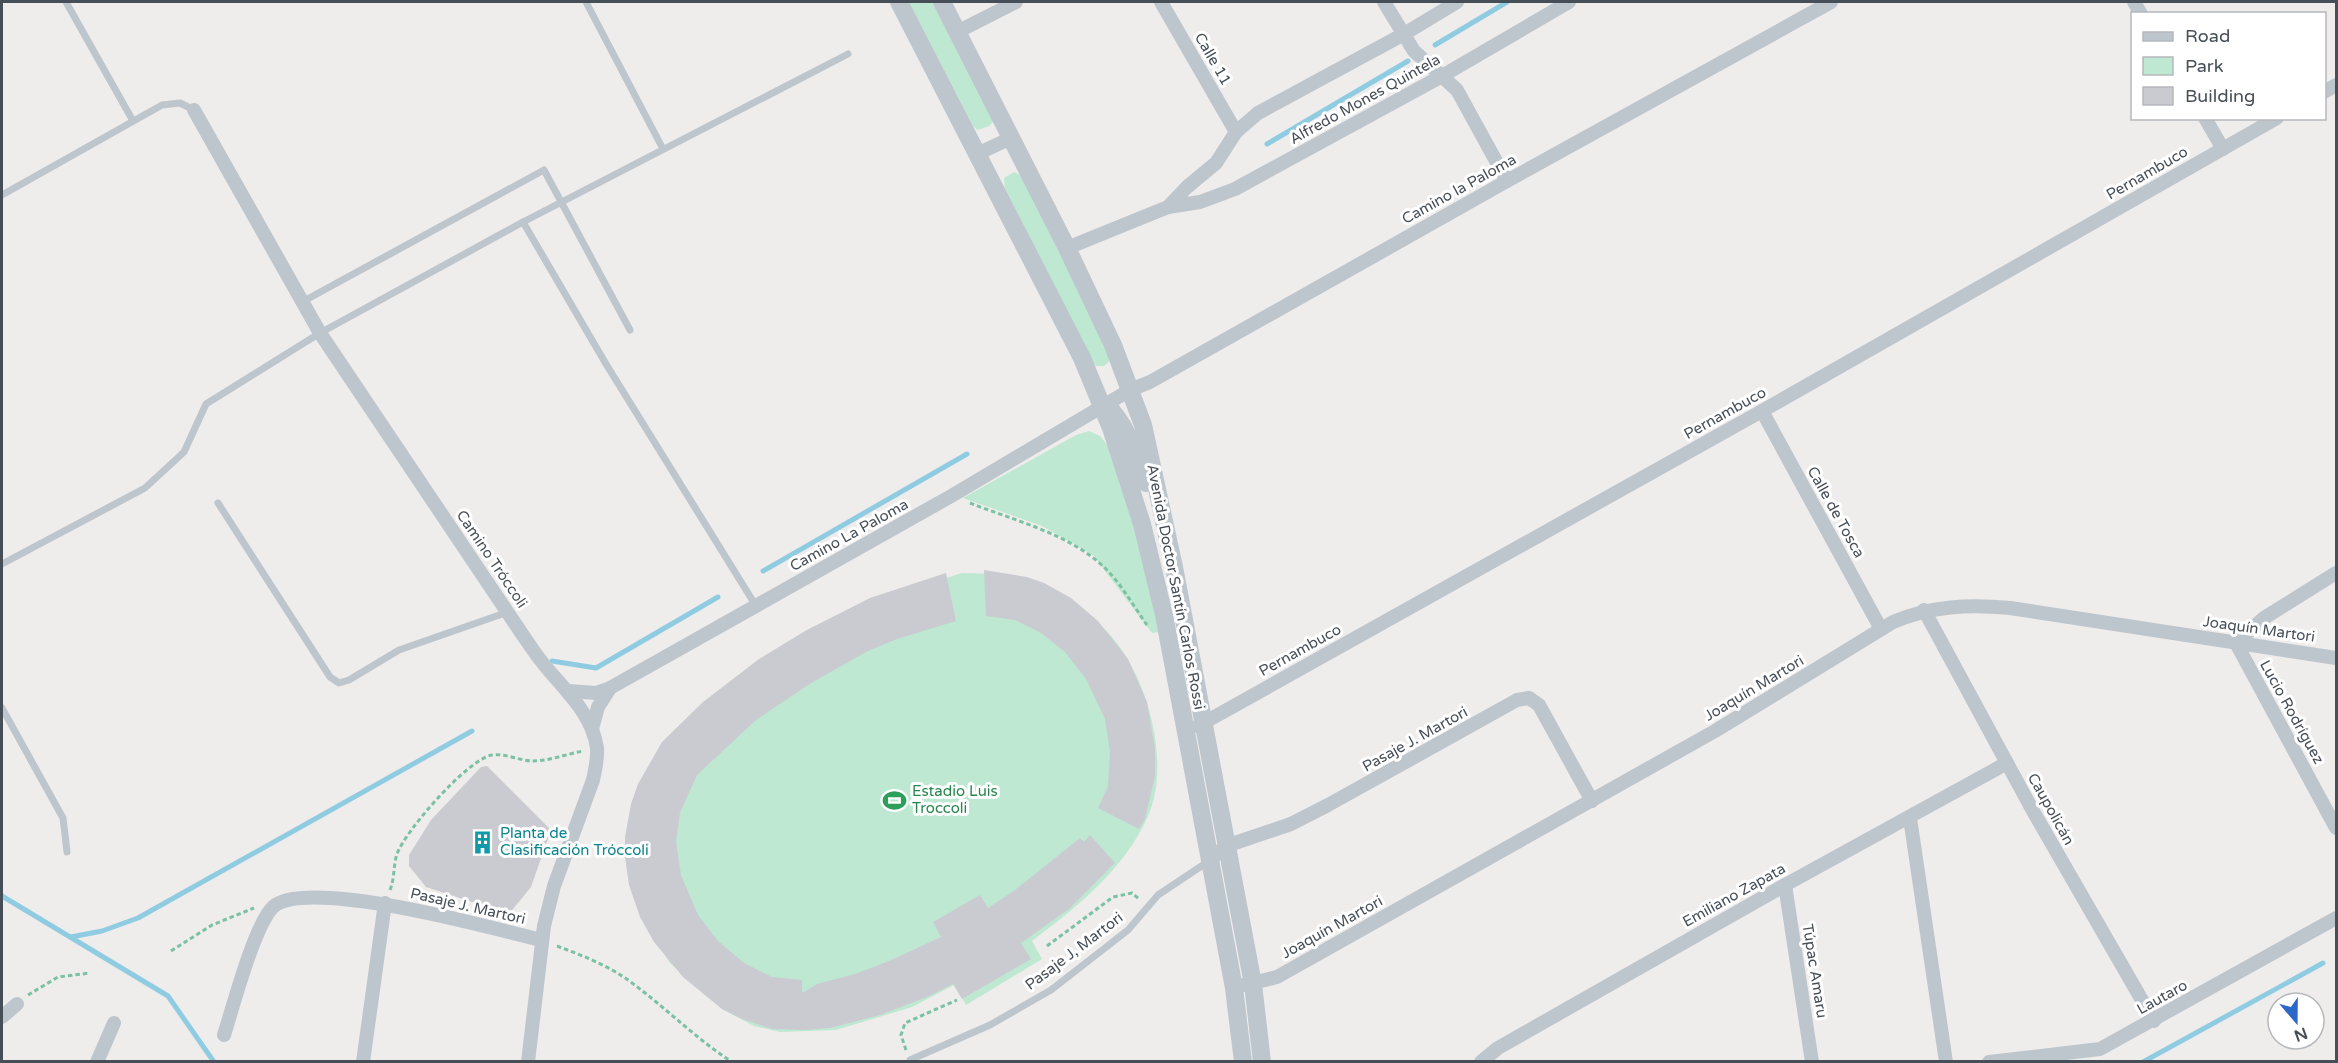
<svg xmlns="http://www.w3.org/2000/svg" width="2338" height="1063" font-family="'Varela Round',sans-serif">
	<rect width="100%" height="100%" fill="#efecec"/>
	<g fill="#bee8d1">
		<polygon points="909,2 932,2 991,116 993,122 989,126 978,130 973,126"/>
		<polygon points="1014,172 1022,176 1110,354 1110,361 1104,366 1096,366 1091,362 1005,188 1004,178"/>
		<polygon points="1089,431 1100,436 1108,446 1136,531 1159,632 1152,633 1093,555 1042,526 963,498 1076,435"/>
		<path d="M962,573C978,574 1008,572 1021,578C1036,584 1050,595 1064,603C1075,610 1089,616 1099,624C1145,663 1173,760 1148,816C1124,870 1077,907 1032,941L1042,959L966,1005L954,985L912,1007L836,1030L780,1032L754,1026L724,1010L702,992L670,963L646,926L630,829L870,602Z"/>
	</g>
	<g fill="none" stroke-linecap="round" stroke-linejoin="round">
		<g stroke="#90cce1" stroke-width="5">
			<polyline points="1435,45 1507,2"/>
			<polyline points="1267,144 1408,61"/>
			<polyline points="763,571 967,454"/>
			<polyline points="552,661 596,668 718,597"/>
			<polyline points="2,896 168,996 214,1062"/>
			<polyline points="71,937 102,931 138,918 472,731"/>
			<polyline points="2143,1062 2323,963"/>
		</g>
	</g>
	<g fill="#cacbd0">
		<polygon points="984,570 1027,577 1044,583 1071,598 1098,621 1128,659 1147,702 1155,749 1155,776 1145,819 1139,829 1098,808 1108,786 1110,752 1105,719 1086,679 1065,652 1041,633 1015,620 986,616"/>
		<polygon points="946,573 956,621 897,639 868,651 811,683 756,720 697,775 680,813 676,842 681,875 698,915 718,941 744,963 772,977 802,980 802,993 817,984 855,974 889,961 941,937 933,922 980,895 988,908 1015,890 1080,838 1084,842 1090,835 1115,863 1069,909 1021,943 1031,959 962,999 953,984 927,997 880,1015 830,1028 805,1030 772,1029 742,1019 722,1009 683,977 654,942 640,917 629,885 625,857 625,837 631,804 638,784 662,742 703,702 759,659 805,631 870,598"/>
		<polygon points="487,766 551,830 531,887 509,914 426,887 409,866 409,855 431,820 481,767"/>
	</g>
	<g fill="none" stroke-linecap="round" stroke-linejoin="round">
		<g stroke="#7ac2a2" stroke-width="3" stroke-dasharray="4.5 3" stroke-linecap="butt">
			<path d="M970,503C1015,521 1071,534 1106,569C1122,585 1134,607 1147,625"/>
			<path d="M390,890C395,878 393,866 397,854C405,831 468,759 492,755C505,753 520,761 533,761C549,761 567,754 583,751"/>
			<path d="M557,946C581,955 607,965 628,980C664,1006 695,1038 732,1062"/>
			<polyline points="1047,946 1113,897 1132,893 1140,900"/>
			<polyline points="171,951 212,925 254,908"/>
			<polyline points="28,995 58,977 90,973"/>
			<polyline points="906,1050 901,1035 905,1023 957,1000"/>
		</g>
		<g stroke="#bec6cd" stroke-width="7">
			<polyline points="66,2 133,121"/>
			<polyline points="586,2 663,149"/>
			<polyline points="2,195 162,105 180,103 194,110"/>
			<polyline points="523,222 606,364 756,606"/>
			<polyline points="302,302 544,170 630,330"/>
			<polyline points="218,503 330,677 339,683 349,680 399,650 508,612"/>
			<polyline points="2,564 145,488 184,452 206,404 320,333 523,222 848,54"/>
			<polyline points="2,708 63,818 67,852"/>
			<polyline points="910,1060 990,1025 1051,990 1128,930 1158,895 1209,861"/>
		</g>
		<g stroke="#bec6cd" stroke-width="14">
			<polyline points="1161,2 1236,132"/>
			<polyline points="1384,2 1414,51 1457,90 1507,181"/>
			<polyline points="2134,2 2141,14"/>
			<polyline points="957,32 1016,2"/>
			<polyline points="2324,92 2336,85"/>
			<path d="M194,110L320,333L520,631C527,641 534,652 542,662C562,688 592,712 597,748C598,759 595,770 593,780L554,886L544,926L528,1062"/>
			<polyline points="2205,118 2223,149"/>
			<polyline points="977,154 1011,138"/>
			<polyline points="1168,207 1200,202 1235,189 1442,76 1569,2"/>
			<polyline points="1067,248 1168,207 1187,187 1216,163 1236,132 1258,113 1404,34 1457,2"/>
			<polyline points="1762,411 1881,629"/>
			<polyline points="2336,573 2264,618 2236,643 2336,828"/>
			<polyline points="1924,610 2033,811 2154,1021"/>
			<polyline points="569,691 596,693 610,688 953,495 1130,390 1150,382 1507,181 1831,2"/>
			<polyline points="1198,726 1762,411 2277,118"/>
			<polyline points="592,729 598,707 610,688"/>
			<polyline points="1910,818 1946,1062"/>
			<polyline points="1209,861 1226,846 1291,824 1328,805 1517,700 1529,698 1539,705 1592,801"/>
			<polyline points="1785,885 1812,1062"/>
			<path d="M1244,985L1277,977L1715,731L1893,622C1931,606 1969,604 2010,608L2336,658"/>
			<polyline points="2,1017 17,1004"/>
			<path d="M224,1035C233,1007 254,926 273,907C305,876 496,929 541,940"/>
			<polyline points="97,1062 114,1023"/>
			<polyline points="363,1062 385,903"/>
			<polyline points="1481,1062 1498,1048 1785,885 2007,763"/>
			<polyline points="1989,1062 2100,1049 2336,918"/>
		</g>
		<g stroke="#bec6cd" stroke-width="18">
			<polyline points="899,2 1082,358 1111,428 1142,524 1164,615 1234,988 1243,1062"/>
			<polyline points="942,2 1067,248 1113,345 1143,425 1174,567 1253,984 1262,1062"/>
			<path d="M1112,411C1129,431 1138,458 1146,483"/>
		</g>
	</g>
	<defs>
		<symbol id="stadium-bare" viewBox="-9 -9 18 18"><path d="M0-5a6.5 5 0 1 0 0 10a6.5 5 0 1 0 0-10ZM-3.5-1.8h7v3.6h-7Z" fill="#2e9e5b" stroke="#fff" stroke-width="2.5" paint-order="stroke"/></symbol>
		<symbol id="building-bare" viewBox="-9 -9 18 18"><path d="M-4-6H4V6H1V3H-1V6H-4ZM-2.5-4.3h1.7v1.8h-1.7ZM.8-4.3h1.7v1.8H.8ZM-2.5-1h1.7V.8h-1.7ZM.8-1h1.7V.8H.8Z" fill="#0f9aa8" stroke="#fff" stroke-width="2.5" paint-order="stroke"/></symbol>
	</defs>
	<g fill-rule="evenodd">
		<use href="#stadium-bare" x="878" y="784" width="33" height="33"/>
		<use href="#building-bare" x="466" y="826" width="33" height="33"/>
	</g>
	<g text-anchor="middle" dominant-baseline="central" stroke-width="6" stroke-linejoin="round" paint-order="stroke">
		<g font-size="15" fill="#464e57" stroke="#fff">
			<text transform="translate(1213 59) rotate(60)">Calle 11</text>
			<text transform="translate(1365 99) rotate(-29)">Alfredo Mones Quintela</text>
			<text transform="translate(2147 173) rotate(-30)">Pernambuco</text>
			<text transform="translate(1459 189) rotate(-29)">Camino la Paloma</text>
			<text transform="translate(1725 413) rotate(-29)">Pernambuco</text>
			<text transform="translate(1836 512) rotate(61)">Calle de Tosca</text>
			<text transform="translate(849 535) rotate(-29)">Camino La Paloma</text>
			<text transform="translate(492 559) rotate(56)">Camino Tróccoli</text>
			<text transform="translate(1176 587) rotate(79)">Avenida Doctor Santín Carlos Rossi</text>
			<text transform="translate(2259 629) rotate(8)">Joaquín Martori</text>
			<text transform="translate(1300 650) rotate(-29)">Pernambuco</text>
			<text transform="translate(1754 688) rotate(-31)">Joaquín Martori</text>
			<text transform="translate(2292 712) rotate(61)">Lucio Rodríguez</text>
			<text transform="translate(1415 739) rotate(-29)">Pasaje J. Martori</text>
			<text transform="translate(2051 809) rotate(61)">Caupolicán</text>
			<text transform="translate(1734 895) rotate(-29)">Emiliano Zapata</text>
			<text transform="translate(468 906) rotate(13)">Pasaje J. Martori</text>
			<text transform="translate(1332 927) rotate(-29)">Joaquín Martori</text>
			<text transform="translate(1074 951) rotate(-37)">Pasaje J, Martori</text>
			<text transform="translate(1815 971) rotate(81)">Túpac Amaru</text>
			<text transform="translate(2162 997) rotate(-29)">Lautaro</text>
		</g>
		<g font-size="15" fill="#27864d" stroke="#fff" text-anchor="start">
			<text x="912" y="791">Estadio Luis<tspan x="912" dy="17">Troccoli</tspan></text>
		</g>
		<g font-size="15" fill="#0d838f" stroke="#fff" text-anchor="start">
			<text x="500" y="833">Planta de<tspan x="500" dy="17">Clasificación Tróccoli</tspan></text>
		</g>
	</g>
	<rect width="2338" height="1063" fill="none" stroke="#464e57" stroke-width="6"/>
	<rect x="2131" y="12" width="195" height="108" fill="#ffffff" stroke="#b5b8bc" stroke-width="1.5"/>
	<rect x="2143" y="32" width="30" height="9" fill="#bec6cd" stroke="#b5b8bc" stroke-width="1.5"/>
	<text x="2185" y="42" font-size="18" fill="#464e57">Road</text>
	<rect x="2143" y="57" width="30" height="18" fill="#bee8d1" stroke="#b5b8bc" stroke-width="1.5"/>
	<text x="2185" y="72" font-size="18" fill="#464e57">Park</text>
	<rect x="2143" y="87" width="30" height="18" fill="#cacbd0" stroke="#b5b8bc" stroke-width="1.5"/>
	<text x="2185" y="102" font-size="18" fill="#464e57">Building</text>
	<g transform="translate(2296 1021) rotate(160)"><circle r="28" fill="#ffffff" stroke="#b5b8bc" stroke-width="1.5"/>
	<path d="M0-4.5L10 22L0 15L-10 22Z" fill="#2c68c8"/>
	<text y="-9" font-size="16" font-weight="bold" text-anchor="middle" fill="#464e57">N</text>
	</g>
</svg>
